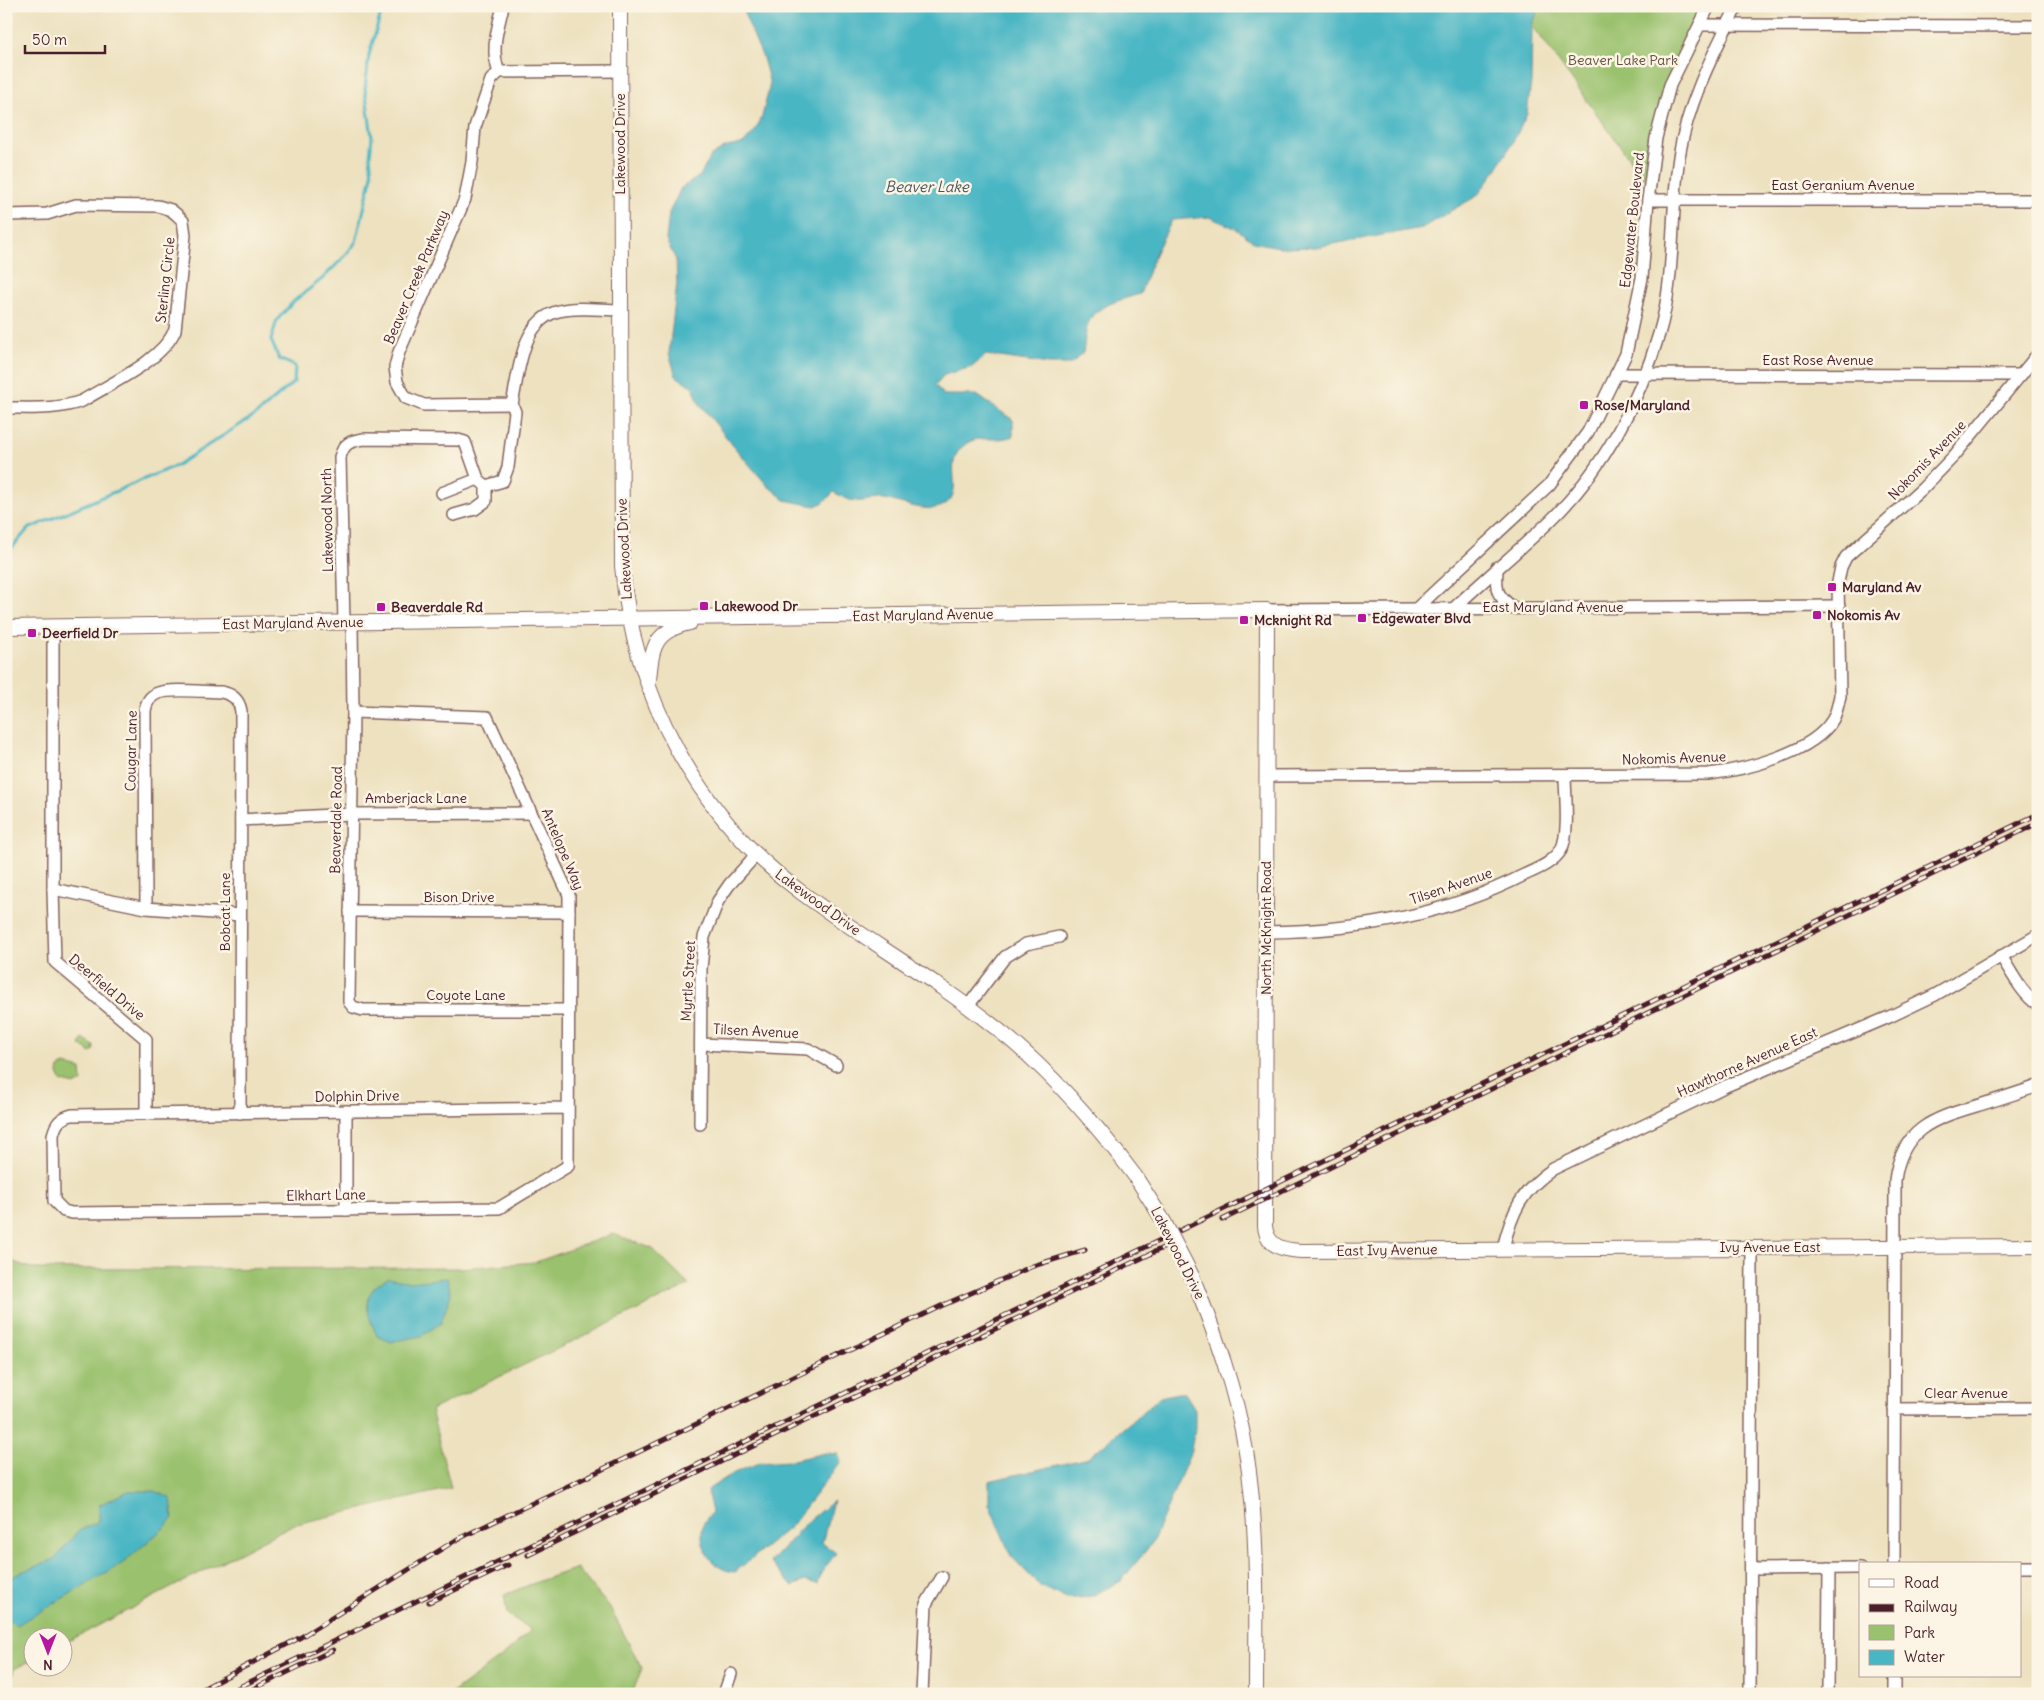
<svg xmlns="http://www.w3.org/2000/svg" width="2044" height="1700" font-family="Delius,sans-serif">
	<rect width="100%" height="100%" fill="#fcf5e5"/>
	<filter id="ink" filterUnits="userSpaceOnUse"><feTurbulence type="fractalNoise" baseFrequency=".02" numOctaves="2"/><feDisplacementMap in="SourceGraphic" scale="10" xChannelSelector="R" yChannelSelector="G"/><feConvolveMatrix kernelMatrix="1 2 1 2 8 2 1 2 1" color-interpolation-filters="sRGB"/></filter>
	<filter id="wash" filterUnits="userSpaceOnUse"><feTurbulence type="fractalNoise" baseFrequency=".0096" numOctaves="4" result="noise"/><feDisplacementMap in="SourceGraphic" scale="20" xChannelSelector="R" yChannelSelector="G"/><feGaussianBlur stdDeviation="1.12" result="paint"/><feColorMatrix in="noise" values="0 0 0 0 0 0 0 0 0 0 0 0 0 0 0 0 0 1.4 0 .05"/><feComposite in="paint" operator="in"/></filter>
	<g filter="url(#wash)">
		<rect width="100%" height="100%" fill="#ede1bf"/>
		<g fill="#9ac16d" stroke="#72704c">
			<polygon points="1540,6 1709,6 1670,85 1644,179 1532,25"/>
			<polygon points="83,1039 94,1046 93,1051 91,1053 80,1045"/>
			<polygon points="65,1065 81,1069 82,1082 76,1085 62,1082 58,1074 59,1068"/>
			<polygon points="613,1234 651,1248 689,1285 431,1410 451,1488 292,1525 63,1644 62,1638 32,1638 32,1660 14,1669 9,1694 6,1694 6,1259 33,1269 460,1268 536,1262"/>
			<polygon points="577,1568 610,1608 642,1668 632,1694 451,1694 504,1655 531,1630 507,1614 504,1595 542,1580"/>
		</g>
		<g fill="#49b6c4" stroke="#4a6a78">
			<path d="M741,6H1540L1532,25L1531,82L1527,114L1513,142L1494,173L1477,196L1447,213L1422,228L1316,247L1284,248L1254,242L1235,228L1209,217L1172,220L1155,254L1140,294C1126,298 1103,304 1093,315C1085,324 1085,342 1083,353L1071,364H1049L986,355L972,367L944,375L935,385L944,395H977L1013,420V436C992,444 977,431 960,449C945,466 963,490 947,503C932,516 901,502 884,499C880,498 874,500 869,500C854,503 846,500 834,492L824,502L815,506L785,500L768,486L735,448L699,403L693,387L676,376L669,353L677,283L676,260L666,240L669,213L681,188L700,176L711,156L726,147L743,144L755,131L762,117L770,84L763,58Z"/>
			<path d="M388,1278L411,1282L447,1278L451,1294L441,1323L421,1336L391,1342L377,1336C366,1311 359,1293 388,1278Z"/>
			<polygon points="1178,1393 1185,1393 1195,1409 1195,1429 1190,1454 1152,1543 1121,1581 1092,1596 1080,1598 1067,1598 1041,1587 1011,1556 989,1504 989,1481 1088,1458 1160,1397"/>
			<path d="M825,1453L838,1454L841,1460L839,1464L790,1527L735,1572C712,1570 698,1548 703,1525C704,1521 709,1516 712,1512L707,1490L734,1473L759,1463L789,1461Z"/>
			<polygon points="128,1491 155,1491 171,1498 173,1518 165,1527 123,1563 17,1625 6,1620 6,1581 21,1572 55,1559 77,1532 99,1521 99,1505"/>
			<polygon points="833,1501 822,1543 836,1553 821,1573 818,1584 805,1581 792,1586 770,1562 807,1522"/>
		</g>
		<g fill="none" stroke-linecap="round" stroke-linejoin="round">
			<polyline stroke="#49b6c4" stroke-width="3" points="6,555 28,529 177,465 257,414 294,382 295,366 279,359 271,340 277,320 294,301 322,279 345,256 356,242 372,175 370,156 372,137 365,89 369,55 383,6"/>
		</g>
	</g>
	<g filter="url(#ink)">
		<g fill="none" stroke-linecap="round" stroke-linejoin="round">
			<defs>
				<g id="minor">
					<polyline points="1700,25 2038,26"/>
					<path d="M620,71L499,72L491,80L475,127L472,162L465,199L399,352L395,367L397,382L406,398L424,405L512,404C519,373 521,320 559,311C578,306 601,310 620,310"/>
					<path d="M499,72C490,50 498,28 503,6"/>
					<polyline points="1648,200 2038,200"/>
					<path d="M6,215L47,214L76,205L158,206L171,210L177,215L183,221L185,235L175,330C162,361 111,383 82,401C57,410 32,408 6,408"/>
					<polyline points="1616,374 2021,375"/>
					<polyline points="442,493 478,479"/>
					<polyline points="454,515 475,509 486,501 486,486"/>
					<path d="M1497,567C1496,590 1495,595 1514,608"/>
					<polyline points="1417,608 1549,485 1588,432 1626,354 1642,278 1648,200 1656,138 1670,85 1709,6"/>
					<path d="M1454,608C1485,579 1518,551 1549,522C1602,471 1639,403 1659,334C1676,277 1670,216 1679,157C1687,104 1713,54 1737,6"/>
					<polyline points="1267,610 1839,606"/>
					<path d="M344,622L340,457C344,443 350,441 364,439L458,440L465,442L478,479L486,486L503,481L508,467L515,412L512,404"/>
					<polyline points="352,622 353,712 349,1002 353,1007 363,1010 568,1010"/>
					<polyline points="53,626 53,889 55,962 146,1039 146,1114"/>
					<path d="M353,712L487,717L569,895L568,1166L499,1208L72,1213L64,1211L54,1201L53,1135C56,1123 60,1118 72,1115L568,1108"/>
					<path d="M1266,776L1708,774C1744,770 1814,753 1833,719C1837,712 1838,704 1840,696L1838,582L1841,567L1846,557L1922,489L1954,456L2038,354"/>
					<polyline points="241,820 351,814 531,813"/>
					<polyline points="53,889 146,908 240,915"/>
					<path d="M146,908L145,711C146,703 150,696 158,693C171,688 206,692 221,692C233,694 239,700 241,711L240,1113"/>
					<polyline points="350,911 569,912"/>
					<path d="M1266,932C1355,931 1444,916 1524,875C1537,869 1553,863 1561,850C1570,833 1565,795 1565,775"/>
					<path d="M2001,956C2012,973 2021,993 2038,1005"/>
					<polyline points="968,1006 1005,957 1026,944 1059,937"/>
					<polyline points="701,1044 808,1049 836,1065"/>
					<polyline points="700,1124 701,969 704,937 718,901 729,885 756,855"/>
					<polyline points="346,1210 346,1111"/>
					<path d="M1503,1248C1512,1212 1521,1191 1553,1169L1726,1086L1889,1017L1935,995L2038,935"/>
					<polyline points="1894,1409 2038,1408"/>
					<path d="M1894,1564L1895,1180C1902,1129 1932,1119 1976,1106C1997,1100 2017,1093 2038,1086"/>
					<polyline points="2020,1567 2038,1567"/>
					<polyline points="1751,1569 1860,1568"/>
					<polyline points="1894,1676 1894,1694"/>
					<polyline points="724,1694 731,1674"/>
					<polyline points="922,1694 926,1604 942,1577"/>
					<polyline points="1750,1694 1752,1247"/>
					<polyline points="1828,1694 1829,1568"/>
				</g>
				<g id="tertiary">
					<path d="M620,6L622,566C634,696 697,816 802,893C866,940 935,979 996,1028C1050,1070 1094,1121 1135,1176"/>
					<path d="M6,627L1267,610L1265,1226C1267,1247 1283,1250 1302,1251L2038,1246"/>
					<path d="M649,680C652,647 654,631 690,623"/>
					<path d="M1192,1276C1215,1333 1236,1390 1246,1451C1259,1531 1256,1612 1256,1694"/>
				</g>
			</defs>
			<use href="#minor" stroke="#83635f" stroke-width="14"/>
			<use href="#tertiary" stroke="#83635f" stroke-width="16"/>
			<use href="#minor" stroke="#fff" stroke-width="11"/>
			<use href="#tertiary" stroke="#fff" stroke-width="14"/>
			<defs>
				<g id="rail">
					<polyline points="1222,1220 2038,823"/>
					<polyline points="528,1555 1177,1241"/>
					<polyline points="429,1602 508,1565"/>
					<polyline points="193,1694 301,1637 456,1540 941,1306 1033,1266 1085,1250"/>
					<polyline points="225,1694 2038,814"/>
					<polyline points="243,1694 333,1650"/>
				</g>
			</defs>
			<use href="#rail" stroke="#4a1f2b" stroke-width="5"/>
			<use href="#rail" stroke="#fcf5e5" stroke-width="3" stroke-dasharray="9" stroke-linecap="butt"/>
			<defs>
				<polyline id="tertiary-bridge" points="1135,1176 1163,1220 1192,1276"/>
			</defs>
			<use href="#tertiary-bridge" stroke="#83635f" stroke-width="16" stroke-linecap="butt"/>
			<use href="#tertiary-bridge" stroke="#fff" stroke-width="14"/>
		</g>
	</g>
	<g fill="#b5179e" stroke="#fcf5e5" stroke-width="2">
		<rect x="1579" y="400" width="10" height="10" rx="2.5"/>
		<rect x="1827" y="582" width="10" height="10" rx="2.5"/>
		<rect x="699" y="601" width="10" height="10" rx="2.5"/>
		<rect x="376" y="602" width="10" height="10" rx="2.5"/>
		<rect x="1812" y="610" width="10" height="10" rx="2.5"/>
		<rect x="1357" y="613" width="10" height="10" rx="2.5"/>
		<rect x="1239" y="615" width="10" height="10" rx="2.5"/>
		<rect x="27" y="628" width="10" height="10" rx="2.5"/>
	</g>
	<g text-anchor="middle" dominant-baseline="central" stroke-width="5" stroke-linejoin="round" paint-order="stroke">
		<g font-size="14" fill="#62503f" stroke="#fcf5e5">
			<text x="1623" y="60">Beaver Lake Park</text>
		</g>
		<g font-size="14" fill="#4a1f2b" stroke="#fcf5e5">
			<text transform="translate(620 144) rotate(-90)">Lakewood Drive</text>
			<text x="1843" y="185">East Geranium Avenue</text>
			<text transform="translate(1632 220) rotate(-84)">Edgewater Boulevard</text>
			<text transform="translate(416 277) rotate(-67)">Beaver Creek Parkway</text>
			<text transform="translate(165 280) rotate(-84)">Sterling Circle</text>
			<text x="1818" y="360">East Rose Avenue</text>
			<text transform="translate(1927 460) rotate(-46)">Nokomis Avenue</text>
			<text transform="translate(327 520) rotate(-91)">Lakewood North</text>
			<text transform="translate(624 549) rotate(-93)">Lakewood Drive</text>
			<text x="1553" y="607">East Maryland Avenue</text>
			<text transform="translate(923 615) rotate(-1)">East Maryland Avenue</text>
			<text transform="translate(293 623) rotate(-1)">East Maryland Avenue</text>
			<text transform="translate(131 751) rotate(-89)">Cougar Lane</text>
			<text transform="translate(1674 758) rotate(-2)">Nokomis Avenue</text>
			<text x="416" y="798">Amberjack Lane</text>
			<text transform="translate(336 820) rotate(-89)">Beaverdale Road</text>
			<text transform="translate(563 849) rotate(67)">Antelope Way</text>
			<text transform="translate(1451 886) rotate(-19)">Tilsen Avenue</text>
			<text x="459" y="897">Bison Drive</text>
			<text transform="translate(818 902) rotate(36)">Lakewood Drive</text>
			<text transform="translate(225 912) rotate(-90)">Bobcat Lane</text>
			<text transform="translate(1266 928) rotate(-90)">North McKnight Road</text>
			<text transform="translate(688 981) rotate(-87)">Myrtle Street</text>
			<text transform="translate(107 987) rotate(40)">Deerfield Drive</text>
			<text x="466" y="995">Coyote Lane</text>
			<text transform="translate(756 1031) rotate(3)">Tilsen Avenue</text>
			<text transform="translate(1747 1062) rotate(-24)">Hawthorne Avenue East</text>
			<text transform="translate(357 1096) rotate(-1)">Dolphin Drive</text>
			<text transform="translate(326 1195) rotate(-1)">Elkhart Lane</text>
			<text x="1770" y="1247">Ivy Avenue East</text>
			<text transform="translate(1387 1250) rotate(-1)">East Ivy Avenue</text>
			<text transform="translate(1178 1253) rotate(63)">Lakewood Drive</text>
			<text x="1966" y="1393">Clear Avenue</text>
		</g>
		<g font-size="14" font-weight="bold" fill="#4a1f2b" stroke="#fcf5e5" text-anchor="start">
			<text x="1594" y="405">Rose/Maryland</text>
			<text x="1842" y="587">Maryland Av</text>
			<text x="714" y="606">Lakewood Dr</text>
			<text x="391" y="607">Beaverdale Rd</text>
			<text x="1827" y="615">Nokomis Av</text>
			<text x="1372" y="618">Edgewater Blvd</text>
			<text x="1254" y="620">Mcknight Rd</text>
			<text x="42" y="633">Deerfield Dr</text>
		</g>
		<g font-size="15" font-style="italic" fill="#4a5461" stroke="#fcf5e5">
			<text x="927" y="186">Beaver Lake</text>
		</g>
	</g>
	<rect width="2044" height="1700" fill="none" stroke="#fcf5e5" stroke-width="25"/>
	<rect x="1859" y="1562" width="162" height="115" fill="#fcf5e5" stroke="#b59f9b"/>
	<rect x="1869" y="1579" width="25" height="8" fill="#ffffff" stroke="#b59f9b"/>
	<text x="1904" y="1588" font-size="15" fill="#4a1f2b">Road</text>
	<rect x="1869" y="1604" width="25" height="8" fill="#4a1f2b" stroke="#b59f9b"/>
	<text x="1904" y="1612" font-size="15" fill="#4a1f2b">Railway</text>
	<rect x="1869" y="1625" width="25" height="15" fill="#9ac16d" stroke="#b59f9b"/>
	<text x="1904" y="1638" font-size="15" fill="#4a1f2b">Park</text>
	<rect x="1869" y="1650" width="25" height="15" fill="#49b6c4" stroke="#b59f9b"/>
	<text x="1904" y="1662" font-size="15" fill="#4a1f2b">Water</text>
	<g transform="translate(48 1652) rotate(180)"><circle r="24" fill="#fcf5e5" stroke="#b59f9b"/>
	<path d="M0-4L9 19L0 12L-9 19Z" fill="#b5179e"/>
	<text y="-8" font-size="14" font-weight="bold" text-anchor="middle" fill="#4a1f2b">N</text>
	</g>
	<path d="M25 45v8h80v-8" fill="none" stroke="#4a1f2b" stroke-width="2.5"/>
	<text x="32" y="45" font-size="15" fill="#4a1f2b" stroke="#fcf5e5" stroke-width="4" paint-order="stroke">50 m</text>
</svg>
